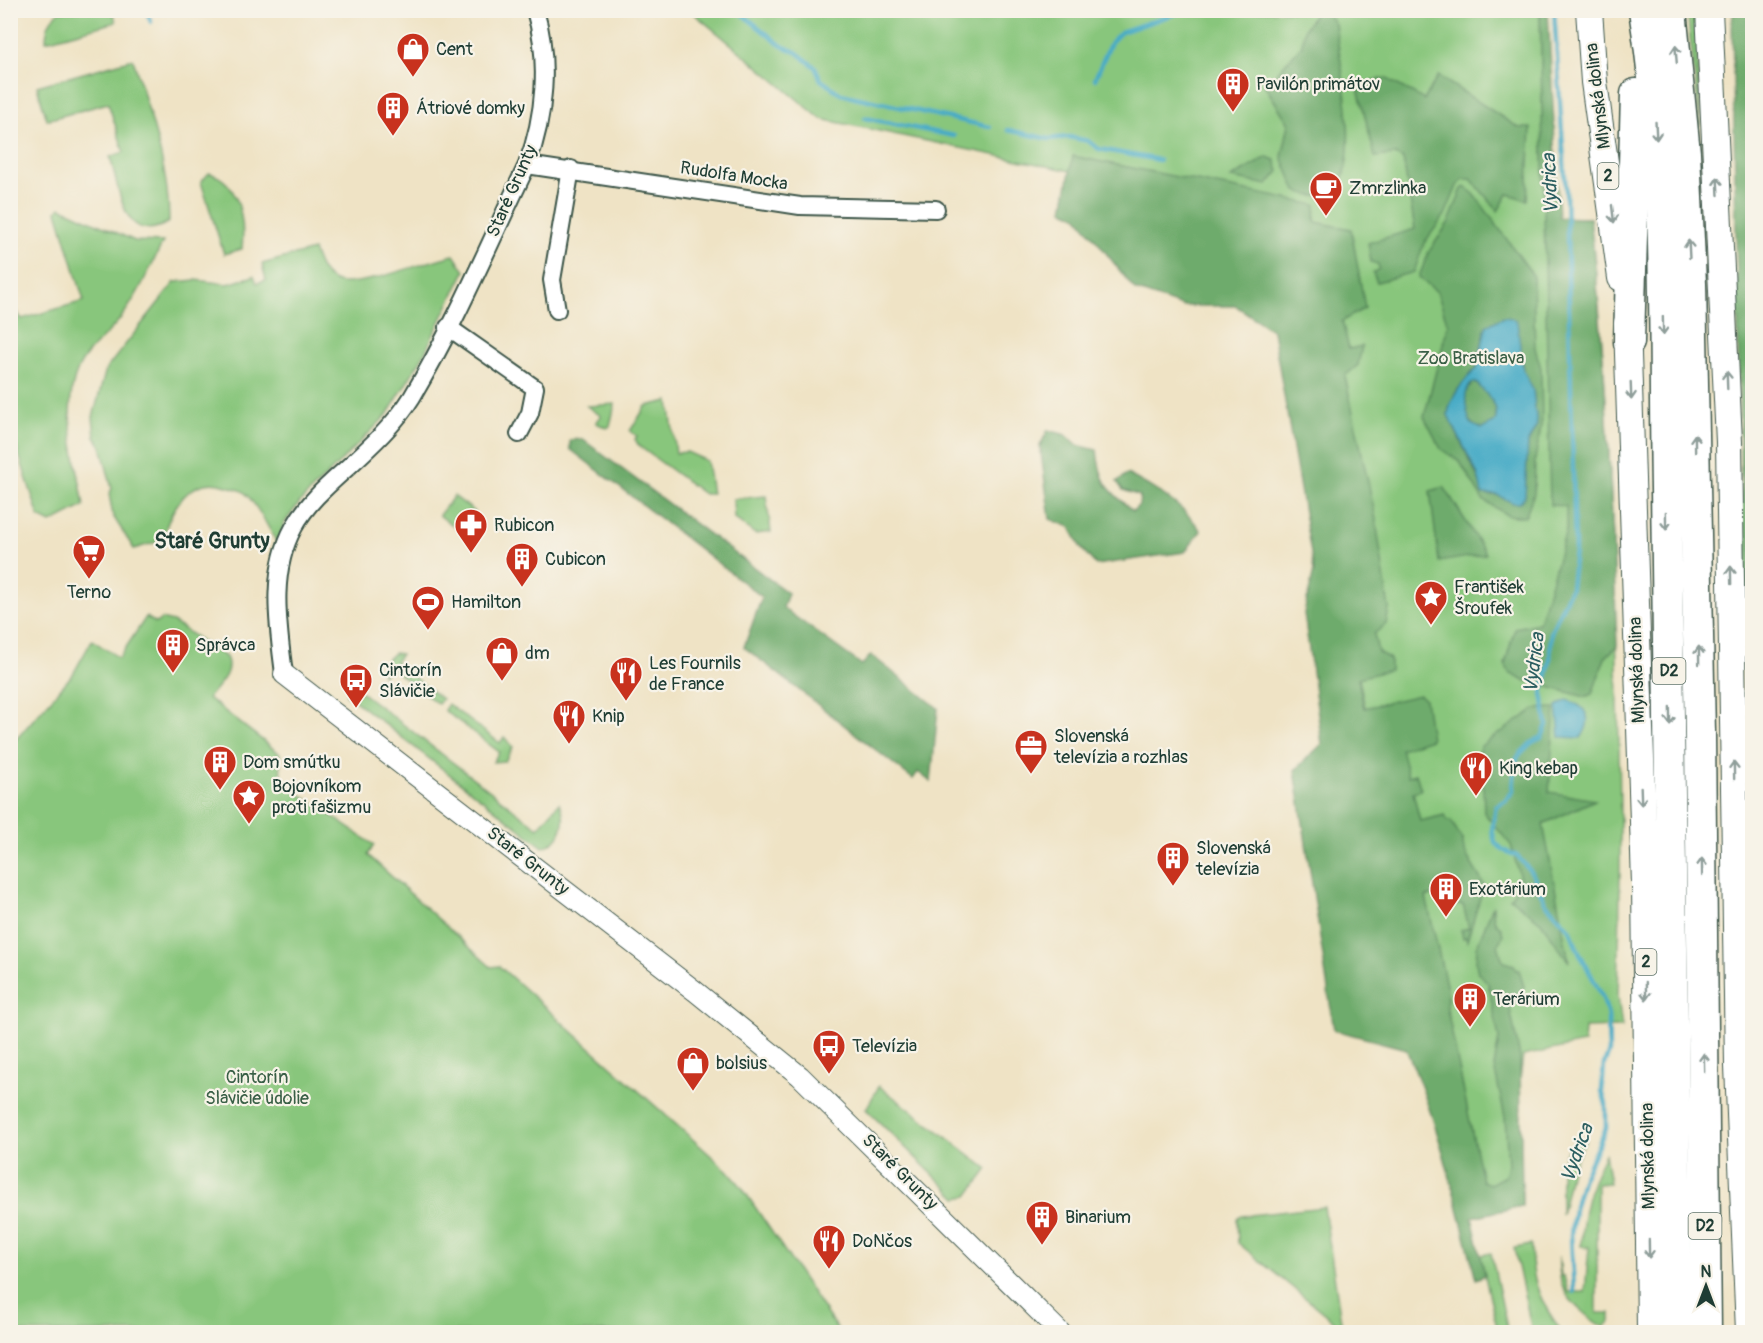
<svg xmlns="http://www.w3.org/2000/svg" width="1763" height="1343" font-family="Pangolin,sans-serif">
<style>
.green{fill:#88c67c;stroke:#548258;stroke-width:1.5}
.forest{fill:#6eab6c;stroke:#467450;stroke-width:1.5;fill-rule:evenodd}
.water{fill:#46abc6;stroke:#32747d;stroke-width:1.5;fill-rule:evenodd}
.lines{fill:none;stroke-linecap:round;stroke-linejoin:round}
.stream{stroke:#46abc6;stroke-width:4.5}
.minor-casing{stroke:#3e564a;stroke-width:20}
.tertiary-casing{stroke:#3e564a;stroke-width:22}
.primary-casing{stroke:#3e564a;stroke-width:28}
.motorway-casing{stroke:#3e564a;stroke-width:33}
.minor{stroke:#fff;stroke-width:16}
.tertiary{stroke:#fff;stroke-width:20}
.primary{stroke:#fff;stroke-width:26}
.motorway{stroke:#fff;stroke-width:30}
.oneway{stroke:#8f9e9a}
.labels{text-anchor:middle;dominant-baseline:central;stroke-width:4.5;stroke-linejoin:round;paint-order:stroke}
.shield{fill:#f7f3e8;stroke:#60746a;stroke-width:1.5}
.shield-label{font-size:16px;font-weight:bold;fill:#1f3d34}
.poi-label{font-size:18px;fill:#1f3d34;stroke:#f7f3e8;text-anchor:start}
.street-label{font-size:18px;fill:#1f3d34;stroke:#f7f3e8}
.park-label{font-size:18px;fill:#395f46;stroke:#f7f3e8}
.water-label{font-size:20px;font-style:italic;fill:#2b5e60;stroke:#f7f3e8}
.quarter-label{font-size:21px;font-weight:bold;fill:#1f3d34;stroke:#f7f3e8}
</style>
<rect width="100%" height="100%" fill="#f7f3e8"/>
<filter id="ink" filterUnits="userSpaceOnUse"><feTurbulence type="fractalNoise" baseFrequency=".0167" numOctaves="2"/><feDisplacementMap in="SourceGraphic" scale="12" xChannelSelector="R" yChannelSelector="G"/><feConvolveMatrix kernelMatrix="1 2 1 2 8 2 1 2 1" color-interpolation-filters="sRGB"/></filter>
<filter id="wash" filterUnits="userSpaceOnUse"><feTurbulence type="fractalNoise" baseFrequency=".008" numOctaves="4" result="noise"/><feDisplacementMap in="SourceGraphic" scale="24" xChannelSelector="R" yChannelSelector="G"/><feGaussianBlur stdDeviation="1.35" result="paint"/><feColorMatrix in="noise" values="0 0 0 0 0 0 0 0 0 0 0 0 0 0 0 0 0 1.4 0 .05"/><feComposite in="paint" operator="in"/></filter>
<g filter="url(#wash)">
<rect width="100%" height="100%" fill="#efe3c5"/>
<!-- green -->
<g class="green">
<path d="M 60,11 L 113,11 L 116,22 L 46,41 C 46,26 51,18 60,11 Z"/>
<path d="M 691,11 L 1540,11 L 1546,217 L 1590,218 C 1605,346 1611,476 1615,604 C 1620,735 1622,865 1618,996 L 1622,1027 L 1585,1028 L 1584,1043 L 1523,1056 L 1520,1080 L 1522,1206 L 1472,1217 L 1351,640 L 1339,368 L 1345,228 L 821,119 Z"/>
<polygon points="1687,11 1695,11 1701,124 1700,124"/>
<path d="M 133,59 C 149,113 169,165 169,222 C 123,249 120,189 110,157 L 124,152 L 108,103 L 47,120 L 37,86 Z"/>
<path d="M 209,173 C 240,181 245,222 242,249 L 224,254 L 201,182 Z"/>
<path d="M 60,207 L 135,241 L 163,242 C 150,268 138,296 120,319 C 107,336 87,349 78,369 C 60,409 78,464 84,506 L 51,523 L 39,517 L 11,430 L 10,303 L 22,319 L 84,301 L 57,211 Z"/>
<path d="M 313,250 C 318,264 322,277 337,282 C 358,289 429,260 454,255 L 465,271 L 422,358 L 387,415 L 300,502 L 285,522 L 277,543 C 270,530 256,503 244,492 C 240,489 232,488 227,486 C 190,473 169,510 163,540 L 134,549 L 113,516 L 109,494 L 112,489 L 101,446 L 95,437 L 93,417 L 106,369 L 175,282 L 195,280 L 228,284 L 254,276 L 257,283 L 266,280 L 262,264 Z"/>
<polygon points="669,401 676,453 687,452 707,461 712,494 704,494 639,446 635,439 637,436 630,431 646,406"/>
<polygon points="615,404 610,426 607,428 596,423 601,416 587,406"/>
<polygon points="454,496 475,512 460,531 439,515"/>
<polygon points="766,496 771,532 755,534 734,518 733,499"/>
<path d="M 146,617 L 156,623 L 161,619 L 173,622 L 226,657 C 234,673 217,686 208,698 L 280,754 L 281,781 L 374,845 L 368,855 L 491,967 L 499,966 L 727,1170 L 741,1186 L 839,1332 L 11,1332 L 11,745 L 73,674 L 92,640 L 119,658 Z"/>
<polygon points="394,653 401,654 395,662 442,699 438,704 390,667 383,676 382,664"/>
<path d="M 352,685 L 538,828 L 559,803 C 568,819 563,841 543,847 L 346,694 Z"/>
<polygon points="448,704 500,743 504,737 513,747 505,761 493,762 499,752 444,710"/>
<polygon points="879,1086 988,1169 968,1196 957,1198 866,1109"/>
<path d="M 1580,1140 L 1585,1140 L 1571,1170 L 1561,1215 C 1562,1192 1554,1149 1580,1140 Z"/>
<path d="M 1605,1154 L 1610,1183 L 1597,1184 L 1597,1313 L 1610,1313 L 1610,1322 L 1605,1327 C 1597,1325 1591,1319 1585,1314 C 1563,1296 1558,1283 1559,1256 L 1561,1276 L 1564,1276 L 1568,1292 L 1585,1292 L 1589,1247 L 1581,1246 C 1582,1215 1590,1182 1605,1154 Z"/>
<polygon points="1324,1207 1342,1328 1238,1243 1237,1219 1241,1216"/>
<path d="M 1531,1245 C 1532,1284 1540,1302 1562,1332 L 1544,1332 L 1543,1328 L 1532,1331 L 1514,1248 Z"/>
<polygon points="1491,1253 1508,1332 1498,1332 1480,1255"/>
</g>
<!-- forest -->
<g class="forest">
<path d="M 1316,11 L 1326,11 L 1335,24 C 1339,57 1367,179 1328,195 C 1318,199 1306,194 1296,191 L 1282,157 L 1289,124 L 1265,86 L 1302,45 L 1304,30 Z"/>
<path d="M 1540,11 L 1548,11 L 1559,218 L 1590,218 C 1606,360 1612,504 1617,646 L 1605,658 L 1592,694 L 1585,697 L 1523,680 L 1509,673 L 1505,664 L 1515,628 L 1539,623 L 1566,531 L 1566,506 L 1550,505 Z"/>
<polygon points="1734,11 1752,11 1752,759 1745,705 1732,21"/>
<polygon points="1438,76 1519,128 1531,128 1527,200 1508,194 1498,211 1471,179 1463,179 1457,186 1445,215 1424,243 1414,272 1377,282 1373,273 1379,269 1378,264 1371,262 1368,243 1415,229 1403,159 1396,155 1375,157 1357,84 1386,78 1424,100"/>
<path d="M 1073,156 L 1316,205 L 1315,222 L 1351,229 L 1365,308 L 1342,321 L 1349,349 L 1362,346 L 1358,365 L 1345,376 L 1375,514 L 1389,609 L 1386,624 L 1374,634 L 1378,652 L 1390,659 L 1390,670 L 1358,678 L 1364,708 L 1419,695 L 1425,699 L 1431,739 L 1401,749 L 1408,776 L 1416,774 L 1421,790 L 1413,792 L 1420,821 L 1445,815 L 1447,821 L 1451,821 L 1463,841 C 1461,851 1478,873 1484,885 L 1467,941 L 1466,937 L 1463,938 L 1461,930 L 1469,928 L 1463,905 L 1453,905 L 1450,891 L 1426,897 L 1447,989 L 1447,1009 L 1482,1181 L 1490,1184 L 1505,1176 L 1508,1165 L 1505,1117 L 1494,1067 L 1499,1038 L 1488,983 L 1478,973 L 1476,963 L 1477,946 L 1493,905 C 1494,913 1491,922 1501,927 L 1503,935 L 1498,945 L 1503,962 L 1514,965 L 1516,970 L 1519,970 L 1524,987 L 1517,1000 L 1509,1004 L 1520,1057 L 1522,1206 L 1472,1217 L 1485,1275 L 1476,1279 C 1456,1201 1439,1123 1406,1049 L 1334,1030 L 1295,770 L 1322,744 L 1304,613 L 1314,571 L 1273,331 L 1236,306 L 1182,306 L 1135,290 L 1078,217 L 1063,209 Z"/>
<polygon points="1267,157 1275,160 1279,171 1268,185 1231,178"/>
<path d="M 1465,187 L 1474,194 L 1533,275 L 1535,348 L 1541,368 L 1542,421 L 1535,460 L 1534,493 L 1525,517 L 1507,515 L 1483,500 L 1460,462 L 1441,449 L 1424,417 L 1448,325 L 1437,292 L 1419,277 L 1428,253 L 1449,222 L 1462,189 ZM 1486,326 L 1522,356 L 1525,376 L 1533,390 L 1537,425 L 1528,442 L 1525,496 L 1510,501 L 1497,495 L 1489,495 L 1481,484 L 1448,415 C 1449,399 1464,379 1476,369 Z"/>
<path d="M 1474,382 C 1486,391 1500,404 1495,422 L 1482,429 C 1464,425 1466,406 1465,391 Z"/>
<path d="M 1048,430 L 1066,435 L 1077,445 L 1097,450 C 1100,483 1108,490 1133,511 L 1139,505 L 1140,496 L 1123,490 L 1117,482 L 1127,474 C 1155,489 1183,504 1201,531 L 1185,552 L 1096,565 L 1081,548 L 1070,527 L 1050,519 L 1040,446 Z"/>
<polygon points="582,439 788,593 783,608 862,665 871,655 938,708 931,782 918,772 913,779 744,647 762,597 570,449 570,440"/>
<polygon points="1444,487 1450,496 1486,554 1439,562 1430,491"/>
<polygon points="1555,708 1549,792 1595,800 1543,824 1569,962 1541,922 1510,898 1521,882 1511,845 1484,813 1483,785 1470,777 1481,746 1535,709"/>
</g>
<!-- water -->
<g class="water">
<path d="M 1503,317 L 1511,318 L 1517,322 L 1523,369 L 1533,390 L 1537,425 L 1528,442 L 1525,496 L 1520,503 L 1513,503 L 1497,495 L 1482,494 L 1478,475 L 1448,415 C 1449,399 1464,379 1477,369 L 1486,326 ZM 1471,383 L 1477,383 C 1486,396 1501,403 1495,422 L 1482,429 L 1471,424 C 1466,411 1462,394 1471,383 Z"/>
<path d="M 1567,700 C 1587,706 1594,719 1581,738 L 1560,737 L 1557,706 Z"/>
</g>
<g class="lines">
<!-- stream -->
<g class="stream">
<polyline points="146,10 151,22"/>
<polyline points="737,10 782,46 796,52 815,67 821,80 841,94 990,127"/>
<polyline points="1554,10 1566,192 1575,550 1571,588 1551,632 1550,661 1542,693 1547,725 1542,737 1531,743 1519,755 1515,763 1513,791 1506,800 1496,806 1492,830 1495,842 1503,850 1517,856 1532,873 1545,902 1571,931 1576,946 1603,998 1608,1016 1609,1052 1604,1064 1602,1091 1606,1104 1606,1128 1582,1180 1574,1209 1571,1235 1574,1292"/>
<polyline points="1095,79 1111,42 1121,32 1177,13"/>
<polyline points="865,118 954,136"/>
<polyline points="1008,130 1049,139 1069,137 1088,141 1099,149 1159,160"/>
</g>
</g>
</g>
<g filter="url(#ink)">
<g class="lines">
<!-- minor casing -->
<g class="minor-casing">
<g id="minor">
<polyline points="527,165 800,206 936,209"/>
<polyline points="557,310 552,280 571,169"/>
<polyline points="448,327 535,388 530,413 519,434"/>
<path d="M 284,674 C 278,625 269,572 294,527 C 307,503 328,485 348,467 C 371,446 396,423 412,397 C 456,323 490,242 527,165 C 545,116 550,61 535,10"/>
</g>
</g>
<!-- tertiary casing -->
<g class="tertiary-casing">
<polyline id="tertiary" points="284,674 695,991 800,1076 1060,1332"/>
</g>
<!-- primary casing -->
<g class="primary-casing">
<g id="primary">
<polyline points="1589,10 1594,82 1621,278"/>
<polyline points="1709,10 1729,442 1738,1066 1749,1332"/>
<polyline points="1627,323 1645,884 1650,1332"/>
</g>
</g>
<!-- motorway casing -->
<g class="motorway-casing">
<g id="motorway">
<path d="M 1644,10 C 1669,163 1663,333 1666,488 C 1671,770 1674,1051 1677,1332"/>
<polyline points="1671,10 1685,153 1691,284 1700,734 1706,1332"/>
<polyline points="1629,342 1636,94"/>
</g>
</g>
<!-- minor -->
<use href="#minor" class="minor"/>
<!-- tertiary -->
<use href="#tertiary" class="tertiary"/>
<!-- primary -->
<use href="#primary" class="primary"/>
<!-- motorway -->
<use href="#motorway" class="motorway"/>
</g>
<!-- one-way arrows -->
<defs><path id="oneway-shaft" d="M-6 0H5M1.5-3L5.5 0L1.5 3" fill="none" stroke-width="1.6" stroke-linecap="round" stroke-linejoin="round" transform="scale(1.5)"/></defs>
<g class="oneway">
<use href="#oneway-shaft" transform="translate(1676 54) rotate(-95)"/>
<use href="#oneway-shaft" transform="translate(1656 131) rotate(87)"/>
<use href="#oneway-shaft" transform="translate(1718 186) rotate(-93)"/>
<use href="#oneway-shaft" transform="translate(1613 214) rotate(83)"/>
<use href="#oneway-shaft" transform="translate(1689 249) rotate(-93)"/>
<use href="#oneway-shaft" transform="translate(1663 326) rotate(89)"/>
<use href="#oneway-shaft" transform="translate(1727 380) rotate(-92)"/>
<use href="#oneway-shaft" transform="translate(1631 391) rotate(88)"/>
<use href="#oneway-shaft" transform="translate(1695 443) rotate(-91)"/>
<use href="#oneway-shaft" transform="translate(1666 521) rotate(89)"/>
<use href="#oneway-shaft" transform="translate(1731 575) rotate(-91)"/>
<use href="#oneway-shaft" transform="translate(1699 655) rotate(-91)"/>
<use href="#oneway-shaft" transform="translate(1670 716) rotate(89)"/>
<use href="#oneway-shaft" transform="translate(1734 770) rotate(-91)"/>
<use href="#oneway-shaft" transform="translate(1641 796) rotate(88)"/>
<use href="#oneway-shaft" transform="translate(1702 867) rotate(-91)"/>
<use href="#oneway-shaft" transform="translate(1646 991) rotate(89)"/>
<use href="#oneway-shaft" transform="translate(1704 1062) rotate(-91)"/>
<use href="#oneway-shaft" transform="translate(1649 1249) rotate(89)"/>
</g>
</g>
<!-- icons -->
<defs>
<g id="shop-pin" transform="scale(1.725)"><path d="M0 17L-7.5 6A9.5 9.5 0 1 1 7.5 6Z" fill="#c8321e" stroke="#f7f3e8"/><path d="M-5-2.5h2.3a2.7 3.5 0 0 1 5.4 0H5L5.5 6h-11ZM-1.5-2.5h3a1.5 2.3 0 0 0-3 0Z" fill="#fff"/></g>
<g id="building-pin" transform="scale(1.725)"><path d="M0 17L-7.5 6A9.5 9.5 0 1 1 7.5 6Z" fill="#c8321e" stroke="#f7f3e8"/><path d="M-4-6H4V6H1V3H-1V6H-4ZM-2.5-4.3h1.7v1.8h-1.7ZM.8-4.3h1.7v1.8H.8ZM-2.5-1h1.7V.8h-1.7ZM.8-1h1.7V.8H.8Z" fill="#fff"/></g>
<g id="cafe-pin" transform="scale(1.725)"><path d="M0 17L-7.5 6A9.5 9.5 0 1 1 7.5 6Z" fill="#c8321e" stroke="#f7f3e8"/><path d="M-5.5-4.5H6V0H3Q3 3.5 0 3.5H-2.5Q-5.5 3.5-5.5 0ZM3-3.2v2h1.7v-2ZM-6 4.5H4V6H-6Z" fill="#fff"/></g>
<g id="pharmacy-pin" transform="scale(1.725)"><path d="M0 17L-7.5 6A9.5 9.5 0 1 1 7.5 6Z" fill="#c8321e" stroke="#f7f3e8"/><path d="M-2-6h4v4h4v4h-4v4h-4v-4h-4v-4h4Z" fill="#fff"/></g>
<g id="supermarket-pin" transform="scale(1.725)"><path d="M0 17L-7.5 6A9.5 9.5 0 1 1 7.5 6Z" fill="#c8321e" stroke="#f7f3e8"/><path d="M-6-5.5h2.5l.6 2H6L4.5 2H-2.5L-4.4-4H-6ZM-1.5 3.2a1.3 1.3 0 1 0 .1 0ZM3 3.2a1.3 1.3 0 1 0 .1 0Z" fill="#fff"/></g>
<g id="sight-pin" transform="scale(1.725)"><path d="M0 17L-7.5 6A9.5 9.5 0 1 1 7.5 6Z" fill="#c8321e" stroke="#f7f3e8"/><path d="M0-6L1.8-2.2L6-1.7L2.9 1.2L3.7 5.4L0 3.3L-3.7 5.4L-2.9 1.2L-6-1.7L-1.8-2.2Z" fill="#fff"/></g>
<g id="stadium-pin" transform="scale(1.725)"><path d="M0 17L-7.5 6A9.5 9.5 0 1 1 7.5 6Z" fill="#c8321e" stroke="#f7f3e8"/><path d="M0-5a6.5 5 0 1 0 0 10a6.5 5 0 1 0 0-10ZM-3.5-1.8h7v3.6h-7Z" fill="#fff"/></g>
<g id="restaurant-pin" transform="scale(1.725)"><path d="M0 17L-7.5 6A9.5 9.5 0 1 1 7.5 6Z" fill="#c8321e" stroke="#f7f3e8"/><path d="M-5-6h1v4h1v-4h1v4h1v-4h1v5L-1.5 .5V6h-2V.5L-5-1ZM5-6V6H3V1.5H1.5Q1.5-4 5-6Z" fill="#fff"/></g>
<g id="bus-pin" transform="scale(1.725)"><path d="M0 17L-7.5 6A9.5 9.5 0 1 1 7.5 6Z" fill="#c8321e" stroke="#f7f3e8"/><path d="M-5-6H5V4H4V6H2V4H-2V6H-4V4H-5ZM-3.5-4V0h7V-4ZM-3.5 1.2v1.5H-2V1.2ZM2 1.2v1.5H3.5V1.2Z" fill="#fff"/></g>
<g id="office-pin" transform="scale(1.725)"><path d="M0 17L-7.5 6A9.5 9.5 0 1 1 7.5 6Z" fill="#c8321e" stroke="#f7f3e8"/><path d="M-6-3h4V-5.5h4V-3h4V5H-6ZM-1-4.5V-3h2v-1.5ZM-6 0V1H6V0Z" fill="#fff"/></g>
</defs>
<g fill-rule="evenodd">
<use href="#shop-pin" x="413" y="49"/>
<use href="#building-pin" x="1233" y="84"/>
<use href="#building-pin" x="393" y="108"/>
<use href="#cafe-pin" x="1326" y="188"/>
<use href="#pharmacy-pin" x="471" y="525"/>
<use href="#supermarket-pin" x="89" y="551"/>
<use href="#building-pin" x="522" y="559"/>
<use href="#sight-pin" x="1431" y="597"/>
<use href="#stadium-pin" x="428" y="602"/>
<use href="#building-pin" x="173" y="645"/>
<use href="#shop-pin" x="502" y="653"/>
<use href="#restaurant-pin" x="626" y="673"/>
<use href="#bus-pin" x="356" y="680"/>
<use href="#restaurant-pin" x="569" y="716"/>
<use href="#office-pin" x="1031" y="746"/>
<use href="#building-pin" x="220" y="762"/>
<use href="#restaurant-pin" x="1476" y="768"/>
<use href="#sight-pin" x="249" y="796"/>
<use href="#building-pin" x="1173" y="858"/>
<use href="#building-pin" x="1446" y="889"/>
<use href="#building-pin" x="1470" y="999"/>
<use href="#bus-pin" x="829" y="1046"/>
<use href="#shop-pin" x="693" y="1063"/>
<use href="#building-pin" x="1042" y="1217"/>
<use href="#restaurant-pin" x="829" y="1241"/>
</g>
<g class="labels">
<!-- shield labels -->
<g class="shield">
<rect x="1597.5" y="163" width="21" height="26" rx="4.5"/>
<rect x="1652.5" y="658" width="33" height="26" rx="4.5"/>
<rect x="1635.5" y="949" width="21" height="26" rx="4.5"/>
<rect x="1688.5" y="1213" width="33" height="26" rx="4.5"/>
</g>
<g class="shield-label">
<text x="1608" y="176">2</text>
<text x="1669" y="671">D2</text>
<text x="1646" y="962">2</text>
<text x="1705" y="1226">D2</text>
</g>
<!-- poi labels -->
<g class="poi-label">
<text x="436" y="49">Cent</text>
<text x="1256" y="84">Pavilón primátov</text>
<text x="416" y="108">Átriové domky</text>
<text x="1349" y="188">Zmrzlinka</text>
<text x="494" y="525">Rubicon</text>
<text x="545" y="559">Cubicon</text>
<text x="1454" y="587">František<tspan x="1454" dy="21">Šroufek</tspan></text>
<text x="89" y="592" text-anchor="middle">Terno</text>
<text x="451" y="602">Hamilton</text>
<text x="196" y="645">Správca</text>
<text x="525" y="653">dm</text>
<text x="649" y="663">Les Fournils<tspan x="649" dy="21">de France</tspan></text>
<text x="379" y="670">Cintorín<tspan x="379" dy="21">Slávičie</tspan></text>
<text x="592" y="716">Knip</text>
<text x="1054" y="736">Slovenská<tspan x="1054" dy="21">televízia a rozhlas</tspan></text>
<text x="243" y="762">Dom smútku</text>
<text x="1499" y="768">King kebap</text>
<text x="272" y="786">Bojovníkom<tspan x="272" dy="21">proti fašizmu</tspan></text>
<text x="1196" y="848">Slovenská<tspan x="1196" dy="21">televízia</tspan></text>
<text x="1469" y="889">Exotárium</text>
<text x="1493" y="999">Terárium</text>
<text x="852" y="1046">Televízia</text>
<text x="716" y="1063">bolsius</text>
<text x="1065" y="1217">Binarium</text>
<text x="852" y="1241">DoNčos</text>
</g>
<!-- street labels -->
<g class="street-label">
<text transform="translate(1598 96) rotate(-97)">Mlynská dolina</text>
<text transform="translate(734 176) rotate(9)">Rudolfa Mocka</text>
<text transform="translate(512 191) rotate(-66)">Staré Grunty</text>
<text transform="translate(1637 670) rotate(-92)">Mlynská dolina</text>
<text transform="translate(528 861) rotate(38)">Staré Grunty</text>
<text transform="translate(1648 1156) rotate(-91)">Mlynská dolina</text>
<text transform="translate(900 1172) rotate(45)">Staré Grunty</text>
</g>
<!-- park labels -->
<g class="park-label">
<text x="1471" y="358">Zoo Bratislava</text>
<text x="257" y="1077">Cintorín<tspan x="257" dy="21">Slávičie údolie</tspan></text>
</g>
<!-- water labels -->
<g class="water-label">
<text transform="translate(1550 184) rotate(-93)">Vydrica</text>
<text transform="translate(1534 663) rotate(-83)">Vydrica</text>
<text transform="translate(1577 1153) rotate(-70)">Vydrica</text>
</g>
<!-- quarter labels -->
<g class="quarter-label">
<text x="212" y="541">Staré Grunty</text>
</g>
</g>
<!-- margin -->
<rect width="1763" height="1343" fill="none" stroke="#f7f3e8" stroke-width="36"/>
<!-- north arrow -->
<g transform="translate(1706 1286)" stroke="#f7f3e8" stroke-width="4.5" paint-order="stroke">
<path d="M0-4.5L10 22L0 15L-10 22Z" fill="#1f3d34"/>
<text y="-9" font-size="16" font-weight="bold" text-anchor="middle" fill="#1f3d34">N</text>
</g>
</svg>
